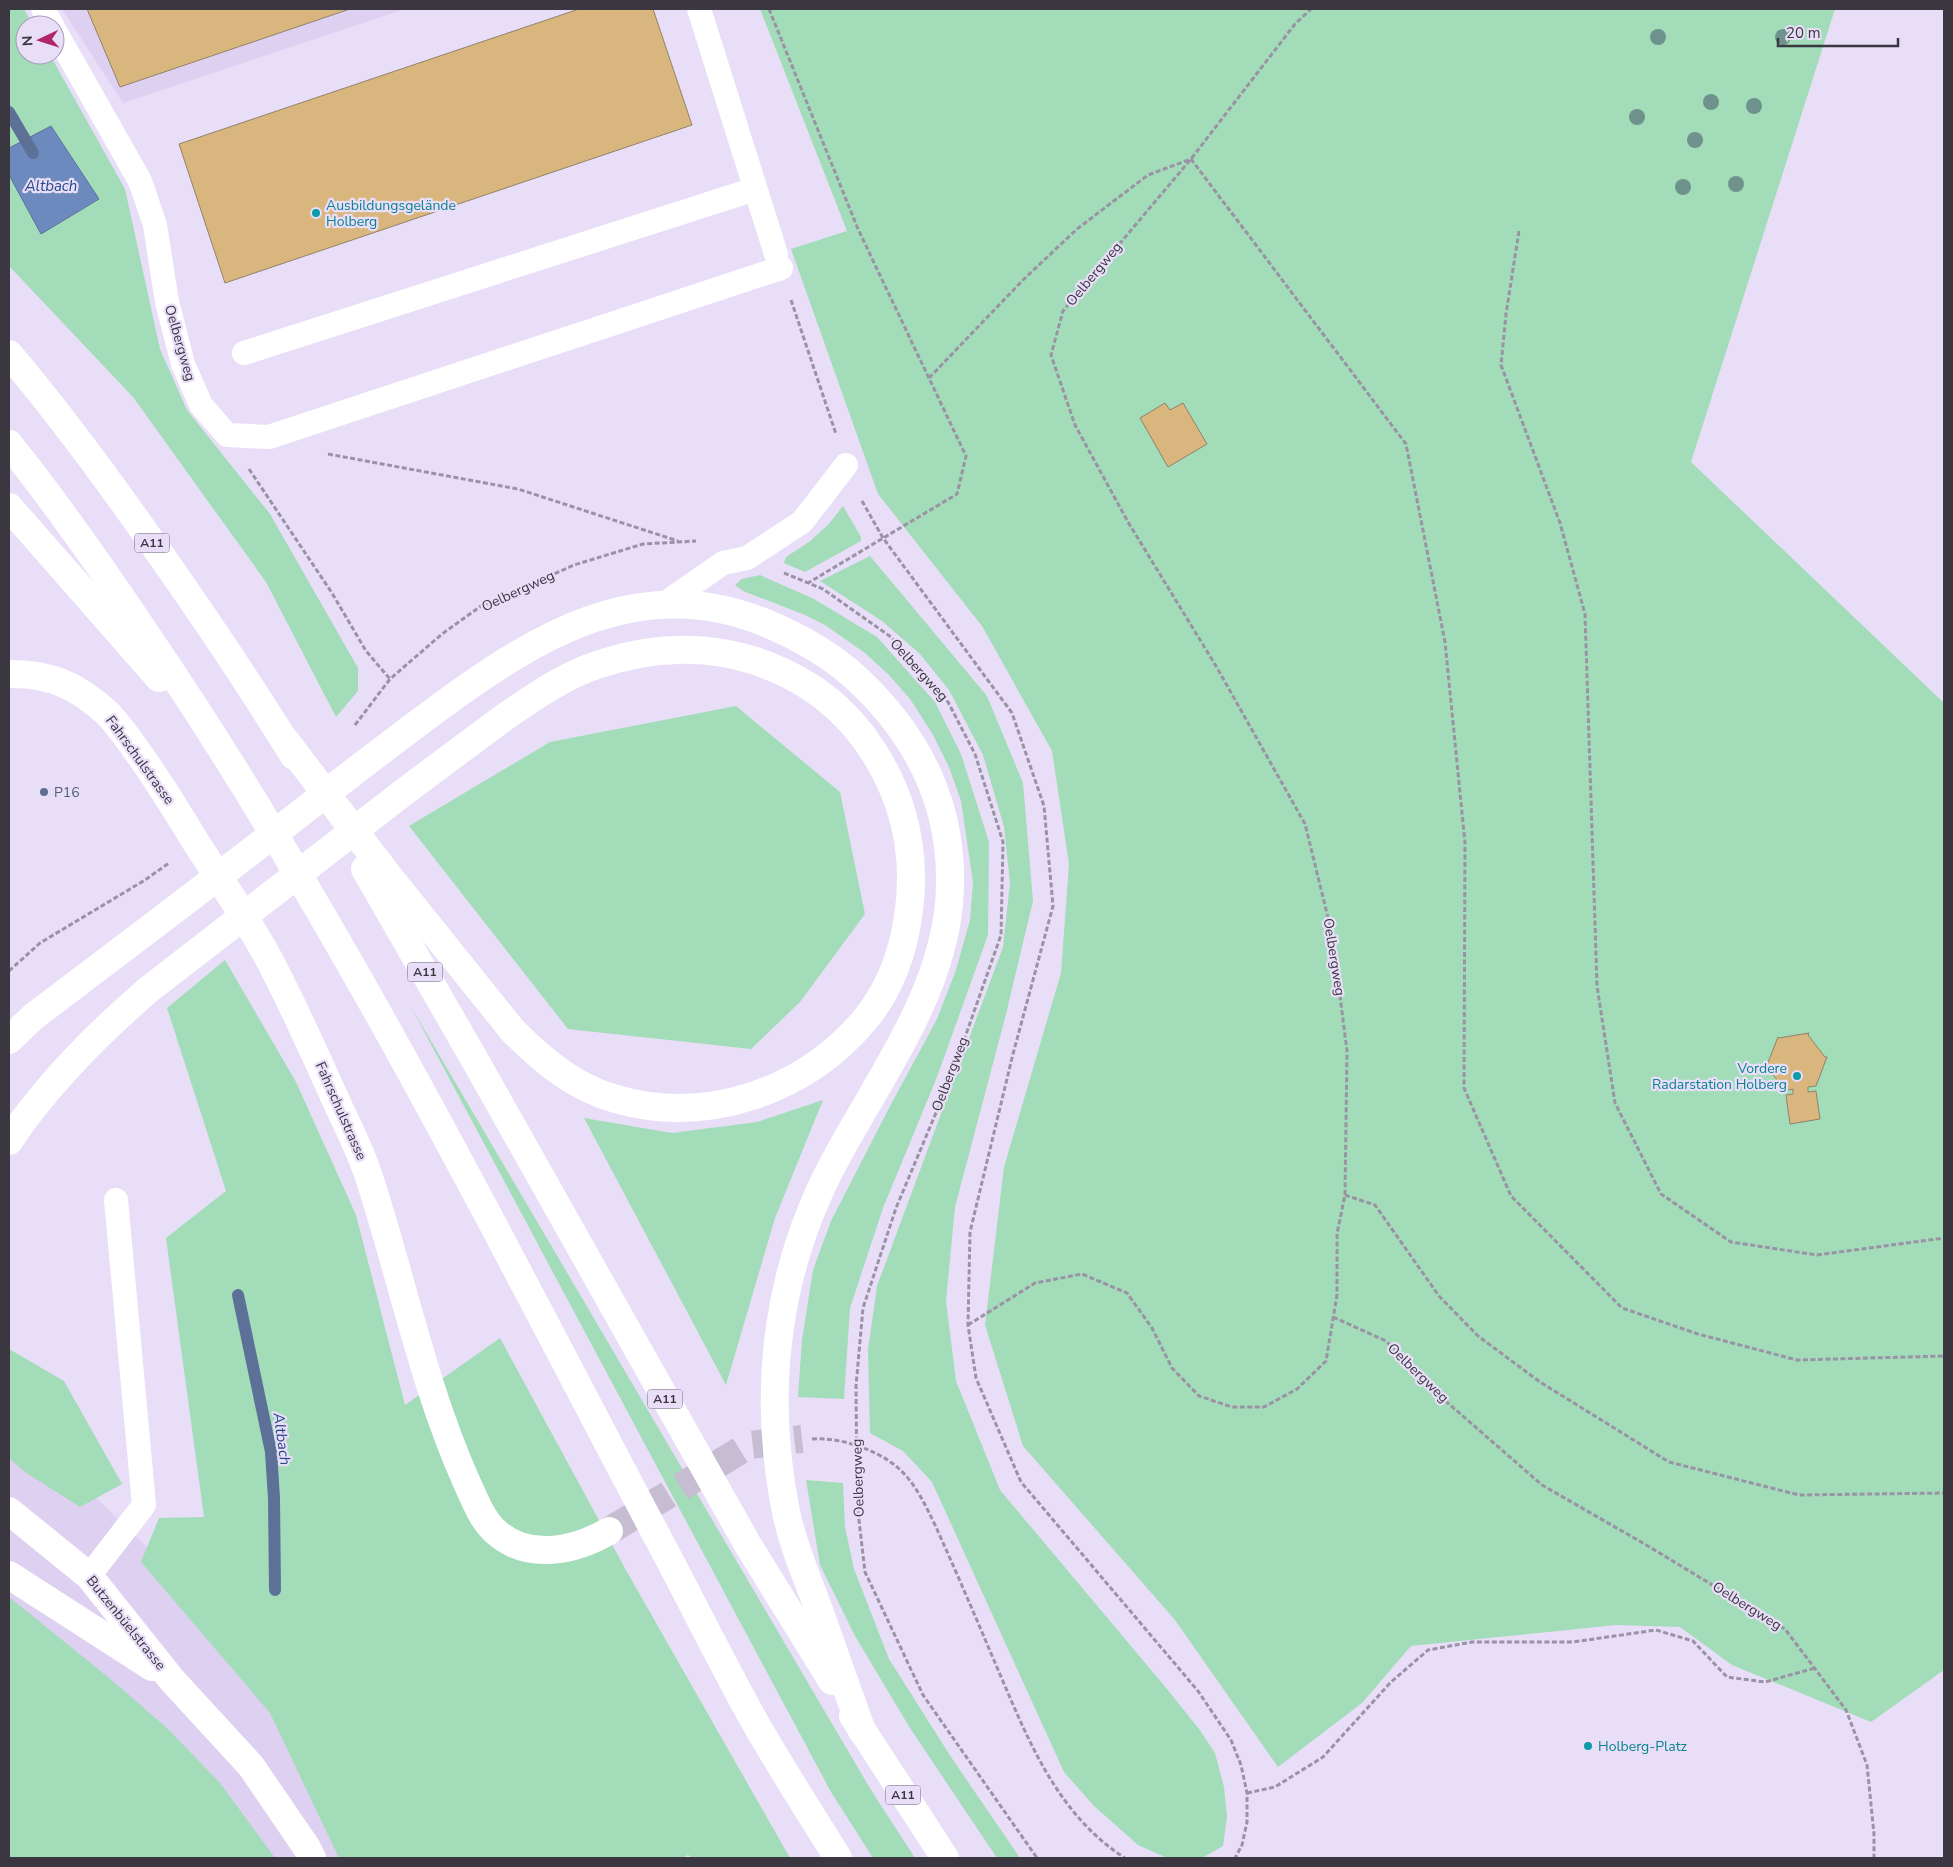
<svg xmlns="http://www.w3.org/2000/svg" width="1953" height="1867" font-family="'Nunito Sans',sans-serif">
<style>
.built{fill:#ded0f1}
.green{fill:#a2dcb8}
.water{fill:#6c8abd;stroke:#5d7198}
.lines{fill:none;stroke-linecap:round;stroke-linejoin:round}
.stream{stroke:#5d7198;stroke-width:12}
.building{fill:#d9b67d;stroke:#90826b}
.minor-tunnel{stroke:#c6bdd3;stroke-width:28;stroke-dasharray:28 14;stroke-linecap:butt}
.path{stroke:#9a92a5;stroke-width:3;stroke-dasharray:5 2.5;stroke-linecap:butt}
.service{stroke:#fff;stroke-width:24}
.minor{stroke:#fff;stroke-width:28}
.secondary{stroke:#fff;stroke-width:28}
.motorway{stroke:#fff;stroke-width:28}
.tree{fill:#6e938c}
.culture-dot{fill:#0f9aa8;stroke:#e9def8;stroke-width:2}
.service-dot{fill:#5c6f8a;stroke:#e9def8;stroke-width:2}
.labels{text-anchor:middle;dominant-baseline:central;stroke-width:4.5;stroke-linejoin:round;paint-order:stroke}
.shield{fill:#e9def8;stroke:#6f6978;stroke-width:1}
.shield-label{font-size:12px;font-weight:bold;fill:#3b3741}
.culture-label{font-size:14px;fill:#0d838f;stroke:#e9def8;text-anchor:start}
.street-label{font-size:14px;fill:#3b3741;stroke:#e9def8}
.service-label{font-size:14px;fill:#4e5e75;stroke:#e9def8;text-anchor:start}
.water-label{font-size:15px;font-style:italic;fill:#234988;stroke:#e9def8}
</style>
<rect width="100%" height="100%" fill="#e9def8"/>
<!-- built -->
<g class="built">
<polygon points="62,9 405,9 123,103"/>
<polygon points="9,1422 94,1496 145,1545 233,1647 354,1858 9,1858"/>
</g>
<!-- green -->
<g class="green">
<polygon points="9,9 24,9 33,25 25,25 25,55 50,55 125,189 160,349 187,410 270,514 358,668 358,691 336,717 266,582 133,397 9,266 9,175 41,234 99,199 25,138 9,148"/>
<polygon points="760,9 1835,9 1691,462 1944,703 1944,1670 1871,1722 1732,1665 1680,1627 1616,1625 1411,1646 1362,1703 1278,1767 1175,1620 1023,1446 985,1325 1004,1167 1061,973 1069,864 1052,751 982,626 878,494 791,249 847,231"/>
<polygon points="843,506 861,537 861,541 805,572 784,563 786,557 809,542 828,525"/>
<polygon points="870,556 987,696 1023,783 1033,901 1005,1018 955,1207 946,1301 956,1381 1000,1490 1167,1689 1199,1729 1215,1753 1224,1787 1227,1817 1223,1846 1202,1858 1167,1858 1138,1845 1093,1805 1064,1772 932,1482 903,1451 870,1433 868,1350 877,1286 1003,947 1010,883 1004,827 983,755 949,690 920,654 882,621 820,581"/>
<polygon points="760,575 814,599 877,637 935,702 961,754 989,842 988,935 937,1077 883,1208 850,1308 844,1399 798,1397 802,1340 813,1270 831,1221 888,1110 937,1019 956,970 970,920 973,882 961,801 949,767 932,733 910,699 889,675 865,653 825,625 805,615 743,591 735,585 742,579"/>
<polygon points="736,706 840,792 865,914 800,1002 751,1049 568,1029 409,826 550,742"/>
<polygon points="225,960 296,1082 356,1215 405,1405 500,1338 627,1572 790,1858 693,1858 688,1855 682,1858 339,1858 270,1713 141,1562 159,1518 204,1517 166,1238 226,1191 167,1008"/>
<polygon points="411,1007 871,1790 915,1858 873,1858 831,1792"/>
<polygon points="823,1100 775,1218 726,1385 584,1118 672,1133 757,1122"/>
<polygon points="9,1349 64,1381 122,1484 80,1507 25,1472 9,1458"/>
<polygon points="806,1480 843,1483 845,1527 854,1569 889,1659 951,1757 1020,1858 997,1858 910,1728 855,1636 820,1565"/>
<polygon points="9,1597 108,1677 167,1728 220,1783 275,1858 9,1858"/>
</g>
<!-- water -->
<polygon class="water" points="51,126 99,199 41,234 9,175 9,148"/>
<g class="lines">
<!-- stream -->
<g class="stream">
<polyline points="9,112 33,153"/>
<polyline points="238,1295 271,1452 274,1498 275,1590"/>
</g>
</g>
<!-- building -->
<g class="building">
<polygon points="87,9 350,9 120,87"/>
<polygon points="579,9 653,9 692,125 225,283 179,144"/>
<polygon points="1165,403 1170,410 1183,403 1207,444 1168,467 1140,418"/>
<polygon points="1809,1033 1808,1035 1825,1057 1827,1057 1816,1086 1808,1087 1808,1092 1816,1091 1820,1119 1790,1124 1786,1095 1793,1094 1793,1089 1784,1091 1785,1089 1765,1066 1767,1065 1778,1037 1779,1038"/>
</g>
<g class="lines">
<!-- minor-tunnel -->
<polyline class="minor-tunnel" points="609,1531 749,1445 802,1439"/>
<!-- path -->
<g class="path">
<polyline points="769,9 858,229 966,456 957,494 808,583"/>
<polyline points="1519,231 1506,314 1501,365 1560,523 1585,614 1597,986 1615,1103 1661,1194 1731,1242 1817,1255 1944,1238"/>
<polyline points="791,300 836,434"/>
<polyline points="929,378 1023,280 1077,229 1148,175 1191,159 1406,444 1445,642 1465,843 1464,1088 1511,1196 1622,1308 1698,1334 1797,1360 1944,1356"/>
<polyline points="328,454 518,489 678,541"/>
<polyline points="249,469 332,593 366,651 390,679"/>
<polyline points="862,501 883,538 1012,713 1044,806 1053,906 1013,1054 970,1232 968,1325 976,1378 1021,1482 1198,1691 1231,1740 1241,1765 1247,1793 1247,1822 1242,1845 1235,1858"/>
<polyline points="784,573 823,589 891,637 948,702 975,754 1003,842 1001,935 951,1077 896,1208 863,1308 856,1386 857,1503 865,1572 923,1695 1037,1858"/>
<polyline points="355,725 390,679 442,634 481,606 574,565 643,544 696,541"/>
<polyline points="9,971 40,943 145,880 169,863"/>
<polyline points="1345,1195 1375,1205 1439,1296 1478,1336 1540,1382 1669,1462 1799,1495 1944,1493"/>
<polyline points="1333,1317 1386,1341 1441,1397 1542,1485 1648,1546 1785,1629 1846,1710 1867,1765 1874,1834 1874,1858"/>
<polyline points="968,1325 1035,1283 1082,1274 1127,1293 1152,1328 1172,1368 1199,1396 1232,1407 1264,1407 1297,1389 1326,1361 1337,1295 1337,1234 1345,1195 1347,1051 1332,934 1305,824 1216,666 1128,522 1075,425 1051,355 1063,311 1191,159 1295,24 1311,9"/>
<path d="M 812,1439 C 829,1438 844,1441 861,1447 C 904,1463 916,1485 935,1525 C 956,1571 976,1618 996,1665 C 1027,1737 1056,1814 1125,1858"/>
<polyline points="1247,1793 1275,1787 1323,1757 1391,1682 1428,1650 1472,1642 1573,1642 1656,1630 1693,1641 1727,1677 1765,1682 1815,1668"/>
</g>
<!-- service -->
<g class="service">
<polyline points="43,9 52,25"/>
<polyline points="699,9 776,254"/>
<polyline points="55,31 140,181 155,225 167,302 183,364 201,405 227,435 269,437 781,268"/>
<polyline points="244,353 755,189"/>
<polyline points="664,604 723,563 747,558 802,522 846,465"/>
<polyline points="89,1576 144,1505 116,1200"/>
</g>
<!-- minor -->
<path class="minor" d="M 9,674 C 49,673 78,686 107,713 C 119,725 129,740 139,754 C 158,780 175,808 192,836 C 218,878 248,919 271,963 C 295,1009 316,1056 337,1103 C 348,1127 361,1152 369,1177 C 402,1278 423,1385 467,1483 C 475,1500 482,1520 496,1532 C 528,1561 575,1551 609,1531"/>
<!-- secondary -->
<g class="secondary">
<polyline points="9,1511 89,1576 172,1680 251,1766 307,1848 312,1858"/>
<polyline points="9,1575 152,1667"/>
</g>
<!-- motorway -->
<g class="motorway">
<path d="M 9,354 C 60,414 106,477 151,541 C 201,612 249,683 294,756"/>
<path d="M 9,444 C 57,504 101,567 144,631 C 341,920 497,1234 660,1542 C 691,1600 720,1659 752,1717 C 779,1765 809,1811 838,1858"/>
<polyline points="9,507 159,678"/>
<polyline points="365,869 476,1062 748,1545 832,1681"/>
<path d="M 9,1040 L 33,1017 C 123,949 213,881 302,812 C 347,777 391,743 437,709 C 536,636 640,571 766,623 C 799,637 830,654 856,678 C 921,738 957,813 949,904 C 940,996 882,1074 839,1153 C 777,1264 761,1387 786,1512 C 792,1542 805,1573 816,1602 C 831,1645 847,1688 862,1731"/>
<path d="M 9,1141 C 47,1084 96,1035 148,990 C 235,923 322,856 408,789 C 439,766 471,742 502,719 C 531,699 563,676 597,665 C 669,640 742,645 807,685 C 852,713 883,757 900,807 C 922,875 911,966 863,1022 C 803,1092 706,1125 616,1099 C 575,1088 542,1060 513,1031 L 387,874 L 285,740"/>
<polyline points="853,1716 945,1858"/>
</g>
</g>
<!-- trees -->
<g class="tree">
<circle cx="1658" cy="37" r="8"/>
<circle cx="1783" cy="37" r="8"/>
<circle cx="1711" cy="102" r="8"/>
<circle cx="1754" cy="106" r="8"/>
<circle cx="1637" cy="117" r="8"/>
<circle cx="1695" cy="140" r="8"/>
<circle cx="1736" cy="184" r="8"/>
<circle cx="1683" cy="187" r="8"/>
</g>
<!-- markers -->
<g class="culture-dot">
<circle cx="316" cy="213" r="5"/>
<circle cx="1797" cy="1076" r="5"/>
<circle cx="1588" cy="1746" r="5"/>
</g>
<circle class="service-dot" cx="44" cy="792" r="5"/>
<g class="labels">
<!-- shield labels -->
<g class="shield">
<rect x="134.5" y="533.5" width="35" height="19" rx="4"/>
<rect x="407.5" y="962.5" width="35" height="19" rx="4"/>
<rect x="647.5" y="1389.5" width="35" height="19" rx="4"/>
<rect x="885.5" y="1785.5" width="35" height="19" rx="4"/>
</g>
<g class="shield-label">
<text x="152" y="543">A11</text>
<text x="425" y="972">A11</text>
<text x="665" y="1399">A11</text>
<text x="903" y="1795">A11</text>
</g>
<!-- culture labels -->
<g class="culture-label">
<text x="326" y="205">Ausbildungsgelände<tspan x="326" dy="16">Holberg</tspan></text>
<text x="1787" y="1068" text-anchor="end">Vordere<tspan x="1787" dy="16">Radarstation Holberg</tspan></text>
<text x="1598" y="1746">Holberg-Platz</text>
</g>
<!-- street labels -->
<g class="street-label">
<text transform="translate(1094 274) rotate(-50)">Oelbergweg</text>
<text transform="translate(180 343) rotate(74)">Oelbergweg</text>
<text transform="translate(518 591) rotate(-25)">Oelbergweg</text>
<text transform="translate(919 670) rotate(48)">Oelbergweg</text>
<text transform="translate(140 760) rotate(54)">Fahrschulstrasse</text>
<text transform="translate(1334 957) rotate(81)">Oelbergweg</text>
<text transform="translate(950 1074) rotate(-69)">Oelbergweg</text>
<text transform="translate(341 1111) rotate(66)">Fahrschulstrasse</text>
<text transform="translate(1418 1373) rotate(44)">Oelbergweg</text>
<text transform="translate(858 1478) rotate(-92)">Oelbergweg</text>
<text transform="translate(1747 1606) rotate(32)">Oelbergweg</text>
<text transform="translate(126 1623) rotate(51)">Butzenbüelstrasse</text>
</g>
<!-- service labels -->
<g class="service-label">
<text x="54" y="792">P16</text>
</g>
<!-- water labels -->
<g class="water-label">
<text x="51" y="186">Altbach</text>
<text transform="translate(282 1439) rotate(82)">Altbach</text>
</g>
</g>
<!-- border -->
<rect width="1953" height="1867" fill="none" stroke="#3b3741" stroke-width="20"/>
<!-- north arrow -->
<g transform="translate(40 40) rotate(266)"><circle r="24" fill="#e9def8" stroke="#a39baf"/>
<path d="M0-4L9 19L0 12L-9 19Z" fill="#b02666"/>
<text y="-8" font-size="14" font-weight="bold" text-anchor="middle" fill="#3b3741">N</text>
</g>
<!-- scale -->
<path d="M1778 38v8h120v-8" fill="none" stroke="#3b3741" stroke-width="2.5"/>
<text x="1786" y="38" font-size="15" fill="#3b3741" stroke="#e9def8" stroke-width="4" paint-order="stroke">20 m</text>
</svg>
